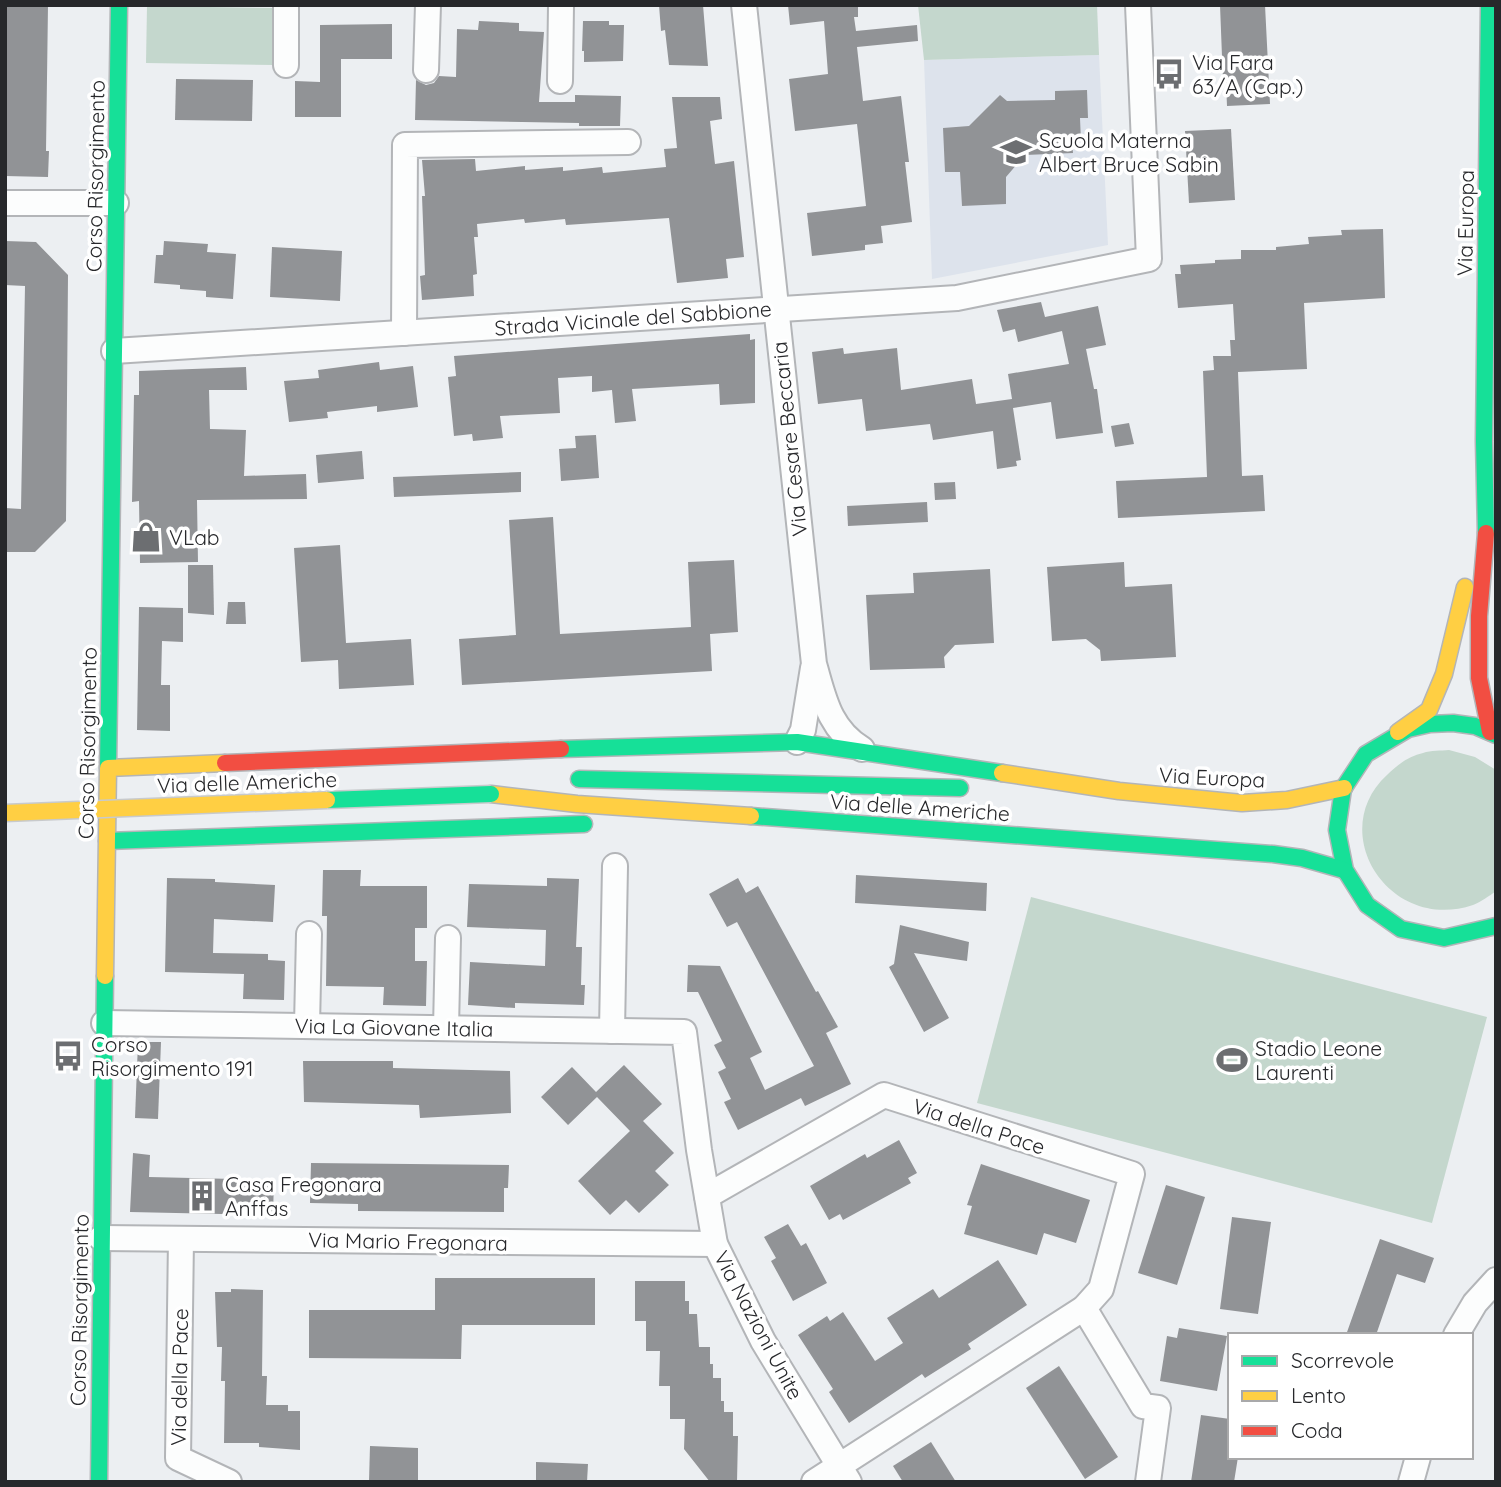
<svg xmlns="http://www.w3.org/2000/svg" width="1501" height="1487" font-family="Quicksand,sans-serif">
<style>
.built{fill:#dde3ec}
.green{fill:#c4d7cd}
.building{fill:#919396}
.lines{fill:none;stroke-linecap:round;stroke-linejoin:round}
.street-casing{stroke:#b3b5b8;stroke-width:28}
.fast-casing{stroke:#b3b5b8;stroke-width:19}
.slow-casing{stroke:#b3b5b8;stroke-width:19}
.jam-casing{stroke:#b3b5b8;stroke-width:19}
.street{stroke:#fcfdfd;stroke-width:24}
.fast{stroke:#16e098;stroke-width:16}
.slow{stroke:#ffcf43;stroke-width:16}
.jam{stroke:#f24e42;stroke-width:16}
.fast-bridge-casing{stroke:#c8cacc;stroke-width:19;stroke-linecap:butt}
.slow-bridge-casing{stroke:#c8cacc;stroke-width:19;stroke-linecap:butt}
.fast-bridge{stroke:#16e098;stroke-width:16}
.slow-bridge{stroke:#ffcf43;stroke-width:16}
.labels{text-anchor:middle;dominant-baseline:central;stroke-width:7;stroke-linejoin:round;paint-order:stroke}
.poi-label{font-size:21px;fill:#27282b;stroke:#fff;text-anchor:start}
.street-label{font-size:21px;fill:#27282b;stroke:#fff}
</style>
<rect width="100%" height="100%" fill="#eceff2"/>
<!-- built -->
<polygon class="built" points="1099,55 1108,245 932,279 924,60"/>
<!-- green -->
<g class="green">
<polygon points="918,5 1097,5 1099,55 924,60"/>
<polygon points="147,6 275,8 274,65 146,63"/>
<path d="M 1449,750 L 1475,757 L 1496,770 L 1496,891 C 1489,896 1481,902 1473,905 C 1389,933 1325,832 1387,775 C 1397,765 1409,756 1423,753 C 1431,750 1441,751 1449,750 Z"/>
<polygon points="1031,897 1487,1017 1432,1223 977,1103"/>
</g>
<!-- building -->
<g class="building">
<polygon points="5,5 48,5 46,151 49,151 48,177 5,176"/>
<polygon points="659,5 703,5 708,66 669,65 665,30 661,31"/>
<polygon points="788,5 858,5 858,17 854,17 856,31 917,25 918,41 857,47 863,101 901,96 909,162 905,162 912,222 881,226 883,243 865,245 865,250 812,256 807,213 866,206 857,124 795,131 789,79 828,74 824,21 790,25"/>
<polygon points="1220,5 1265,5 1270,104 1227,106 1226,82 1223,82"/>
<polygon points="479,21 519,23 519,31 544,32 539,102 575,102 575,95 621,96 620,126 579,126 579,123 415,120 416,80 426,85 434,83 439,76 456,77 457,29 478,30"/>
<polygon points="583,21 609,21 609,25 624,25 623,61 584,62 584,51 582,51"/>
<polygon points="392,24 392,59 341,59 341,117 295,117 295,81 320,82 320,25"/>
<polygon points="176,79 253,80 252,121 175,120"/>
<polygon points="1087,90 1088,118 1080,118 1081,142 1072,142 1073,153 1025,155 1006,177 1006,204 962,206 960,172 945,172 943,128 969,126 1000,95 1007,101 1055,100 1055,91"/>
<polygon points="672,97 720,97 722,119 710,121 715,164 734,161 744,257 726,259 728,278 677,283 669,218 566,225 565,219 525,223 524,219 477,224 478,237 474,237 477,274 473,275 474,296 422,300 420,276 425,275 422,196 425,196 422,160 475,159 476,171 525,166 525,170 563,167 563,171 602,167 603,173 666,167 664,149 677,148"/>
<polygon points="1231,129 1235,200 1189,203 1185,131"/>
<polygon points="1383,229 1385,298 1304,303 1307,369 1238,372 1242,476 1263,475 1265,511 1118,518 1116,481 1207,477 1203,371 1214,370 1213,356 1231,356 1230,340 1235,340 1233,304 1178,308 1175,274 1181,274 1180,265 1215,263 1215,260 1241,259 1241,250 1276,250 1276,247 1309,244 1308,237 1342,235 1341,230"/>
<polygon points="5,241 36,242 68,275 66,521 35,552 5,552 5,508 21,509 25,286 5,285"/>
<polygon points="164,241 208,244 207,252 236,254 233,299 206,297 206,291 180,289 180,285 154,283 156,255 163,255"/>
<polygon points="272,247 342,251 340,301 270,297"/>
<polygon points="1041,302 1045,317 1098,306 1106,345 1086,349 1094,389 1097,389 1103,433 1056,439 1051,402 1013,408 1021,460 1016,461 1017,466 997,469 993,431 933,440 930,424 866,431 862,399 818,404 812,352 843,348 844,354 897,348 901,390 972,379 976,404 1012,399 1008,374 1069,364 1062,331 1018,342 1015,329 1003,332 997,310"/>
<polygon points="750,334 750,340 755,339 755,403 720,405 719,384 632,389 636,421 615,423 612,390 592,392 592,376 558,378 560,413 500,416 503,438 473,441 472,434 454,436 448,377 456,376 454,356"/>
<polygon points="379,362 380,370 413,366 418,407 377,412 377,406 327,412 328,418 289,422 284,381 319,378 318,370"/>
<polygon points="246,367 247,390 209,390 210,429 246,430 244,476 306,474 307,499 197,500 198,562 140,563 139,501 132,502 134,395 139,395 139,371"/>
<polygon points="1129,423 1134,444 1115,447 1111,426"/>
<polygon points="596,435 599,478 561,481 559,449 576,448 575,436"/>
<polygon points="362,451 364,479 318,483 316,455"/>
<polygon points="521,472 521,492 394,497 393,477"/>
<polygon points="955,482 956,499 935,500 934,483"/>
<polygon points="927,502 928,522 848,526 847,506"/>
<polygon points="553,517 560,634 691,627 688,562 734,560 738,632 710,634 712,671 462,685 459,639 516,635 509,520"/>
<polygon points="340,545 346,643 411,639 414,685 339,689 338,660 301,662 294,548"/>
<polygon points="1124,562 1125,587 1172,584 1176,657 1101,661 1100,650 1086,639 1052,641 1047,567"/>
<polygon points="188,565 213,565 214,615 188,613"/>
<polygon points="990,569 994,643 955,645 944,657 945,668 870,670 866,595 914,593 913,573"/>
<polygon points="228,602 245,602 246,624 226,624"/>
<polygon points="139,607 183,608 183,642 162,641 161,685 170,685 170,731 137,730"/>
<polygon points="323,870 361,870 360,886 427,886 427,928 415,928 415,961 427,961 426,1006 383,1005 384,987 326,986 327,916 322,916"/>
<polygon points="856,875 987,883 986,911 855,903"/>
<polygon points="167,878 215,879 215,882 275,885 273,922 214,919 213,953 268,954 268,960 285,961 284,1000 243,999 244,974 165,972"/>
<polygon points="547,878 579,879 576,947 582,947 581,985 585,985 584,1005 515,1003 515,1008 468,1005 470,962 545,966 546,930 467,927 469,884 547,886"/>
<polygon points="738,878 746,893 758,886 816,992 818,991 838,1027 826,1033 851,1084 805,1106 801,1098 738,1130 724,1102 731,1099 718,1072 726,1068 714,1045 722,1041 698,992 687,992 688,965 720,966 762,1052 750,1058 765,1090 814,1066 737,922 727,927 709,894"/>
<polygon points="900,925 969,942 967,961 914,953 949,1018 924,1032 889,967 894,964"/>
<polygon points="138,1042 161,1042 158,1119 135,1118"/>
<polygon points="303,1061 393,1061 393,1068 510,1071 511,1113 420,1118 419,1105 304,1102"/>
<polygon points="624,1065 662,1104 643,1121 674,1153 655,1171 669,1185 639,1213 626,1200 610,1215 578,1181 630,1131 597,1097 568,1125 541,1097 572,1067 596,1092"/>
<polygon points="899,1140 917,1173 908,1178 911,1183 843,1220 840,1214 829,1220 810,1186 865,1154 867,1158"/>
<polygon points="133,1153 150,1155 149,1177 274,1180 273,1215 130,1212"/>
<polygon points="311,1163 509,1165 508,1188 504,1188 504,1212 358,1211 358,1204 310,1203"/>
<polygon points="981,1164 1090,1200 1076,1243 1044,1233 1037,1255 964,1234 972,1206 967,1205"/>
<polygon points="1166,1185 1205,1197 1177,1285 1138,1273"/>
<polygon points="1232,1217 1271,1222 1258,1314 1220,1309"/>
<polygon points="788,1224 801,1246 806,1243 827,1283 793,1301 771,1261 776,1258 764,1237"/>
<polygon points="1380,1239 1434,1258 1425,1283 1397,1274 1376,1335 1346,1335"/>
<polygon points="998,1260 1027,1305 968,1344 971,1349 925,1378 922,1374 849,1423 829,1392 833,1389 798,1335 827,1316 830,1321 843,1312 875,1361 903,1343 887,1318 933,1289 939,1298"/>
<polygon points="435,1278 595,1278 595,1325 462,1325 461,1359 309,1358 309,1310 435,1310"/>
<polygon points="635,1281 685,1281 685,1301 689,1301 689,1314 697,1314 699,1347 710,1347 710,1364 713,1364 713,1378 721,1378 721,1401 724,1401 724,1412 733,1412 733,1436 738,1436 737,1482 710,1482 684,1449 685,1419 670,1419 670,1386 659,1386 660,1351 646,1351 646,1321 635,1321"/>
<polygon points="231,1289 263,1290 262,1376 267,1376 266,1405 288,1405 288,1411 300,1411 300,1450 259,1447 259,1443 224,1443 225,1381 221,1381 222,1347 217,1347 215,1292 231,1292"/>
<polygon points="1179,1328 1227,1336 1217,1391 1160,1381 1167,1336 1177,1338"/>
<polygon points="1059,1366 1118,1457 1085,1479 1026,1388"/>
<polygon points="1201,1415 1230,1419 1230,1457 1238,1457 1234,1482 1191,1482"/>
<polygon points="931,1442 956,1482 903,1482 893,1466"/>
<polygon points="370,1446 418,1448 418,1482 369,1482"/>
<polygon points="536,1462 588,1464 587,1482 536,1482"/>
</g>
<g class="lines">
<!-- street casing -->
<g class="street-casing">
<g id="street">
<path d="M 744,5 L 814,664 C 824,698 829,729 862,749"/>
<polyline points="286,65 286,5"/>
<polyline points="426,70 428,5"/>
<polyline points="560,81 561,5"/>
<polyline points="5,203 116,203"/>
<polyline points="404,333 405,145 628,142"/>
<polyline points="114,351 957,298 1149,259 1138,5"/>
<polyline points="797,742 803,730 813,668"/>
<polyline points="104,1023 684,1032 699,1150 715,1244 763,1341 849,1482"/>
<polyline points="307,1026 309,934"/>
<polyline points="446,1028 448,938"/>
<polyline points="612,1031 615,866"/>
<polyline points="707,1196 884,1095 1132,1174 1101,1289 1084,1308 814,1482"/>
<polyline points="101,1238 715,1244"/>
<polyline points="181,1239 178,1458 229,1482"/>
<polyline points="1084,1308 1143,1406 1158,1408 1148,1482"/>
<polyline points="1456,1335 1475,1303 1496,1280"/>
<polyline points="1411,1482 1418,1457"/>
</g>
</g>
<!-- fast casing -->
<g class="fast-casing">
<g id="fast">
<polyline points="1486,533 1484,441 1489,5"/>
<polyline points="1496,735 1475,726 1453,723 1430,724 1408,729 1366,754 1343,789 1337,830 1345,870 1367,905 1401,929 1444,938 1496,926"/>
<polyline points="561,749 797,742 1002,773"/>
<polyline points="108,768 119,5"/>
<polyline points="579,779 960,788"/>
<polyline points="751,816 1273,854 1302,858 1344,870"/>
<polyline points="107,841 584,824"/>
<polyline points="99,1482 105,976"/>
</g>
</g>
<!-- slow casing -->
<g class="slow-casing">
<g id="slow">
<polyline points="1398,732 1429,710 1444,674 1465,587"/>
<polyline points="1002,773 1119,791 1242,803 1287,800 1344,788"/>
<polyline points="491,794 577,804 751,816"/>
<polyline points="105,976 108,768 225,763"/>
</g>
</g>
<!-- jam casing -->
<g class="jam-casing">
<g id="jam">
<polyline points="1486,533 1479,616 1479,678 1490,732"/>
<polyline points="225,763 561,749"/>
</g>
</g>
<!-- street -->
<use href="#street" class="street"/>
<!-- fast -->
<use href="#fast" class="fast"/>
<!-- slow -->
<use href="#slow" class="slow"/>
<!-- jam -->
<use href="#jam" class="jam"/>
<!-- fast-bridge casing -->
<g class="fast-bridge-casing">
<polyline id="fast-bridge" points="327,800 491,794"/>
</g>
<!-- slow-bridge casing -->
<g class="slow-bridge-casing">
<polyline id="slow-bridge" points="5,813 327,800"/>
</g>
<!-- fast-bridge -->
<use href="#fast-bridge" class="fast-bridge"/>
<!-- slow-bridge -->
<use href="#slow-bridge" class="slow-bridge"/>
</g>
<!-- icons -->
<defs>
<g id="bus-bare" transform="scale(2.415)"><path d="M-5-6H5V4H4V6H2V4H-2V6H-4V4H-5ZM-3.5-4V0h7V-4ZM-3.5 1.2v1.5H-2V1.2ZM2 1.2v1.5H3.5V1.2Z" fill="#6c6e71" stroke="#fff" stroke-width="2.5" paint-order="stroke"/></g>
<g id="school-bare" transform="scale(2.415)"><path d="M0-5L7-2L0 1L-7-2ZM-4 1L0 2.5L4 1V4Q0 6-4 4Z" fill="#6c6e71" stroke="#fff" stroke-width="2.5" paint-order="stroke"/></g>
<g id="shop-bare" transform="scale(2.415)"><path d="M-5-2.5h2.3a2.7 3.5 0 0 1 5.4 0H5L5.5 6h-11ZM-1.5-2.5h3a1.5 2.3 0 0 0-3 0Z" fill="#6c6e71" stroke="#fff" stroke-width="2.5" paint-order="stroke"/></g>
<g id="stadium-bare" transform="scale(2.415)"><path d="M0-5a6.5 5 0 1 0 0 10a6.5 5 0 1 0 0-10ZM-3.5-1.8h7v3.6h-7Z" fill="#6c6e71" stroke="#fff" stroke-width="2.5" paint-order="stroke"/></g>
<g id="building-bare" transform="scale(2.415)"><path d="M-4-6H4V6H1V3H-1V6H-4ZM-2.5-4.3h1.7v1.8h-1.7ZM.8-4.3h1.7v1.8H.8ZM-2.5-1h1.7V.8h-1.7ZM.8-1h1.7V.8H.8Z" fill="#6c6e71" stroke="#fff" stroke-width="2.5" paint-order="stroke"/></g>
</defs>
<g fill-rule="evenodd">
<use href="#bus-bare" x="1169" y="74"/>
<use href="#school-bare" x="1016" y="152"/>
<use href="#shop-bare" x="146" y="537"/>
<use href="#bus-bare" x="68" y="1056"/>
<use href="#stadium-bare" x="1232" y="1060"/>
<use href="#building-bare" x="202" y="1196"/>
</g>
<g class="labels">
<!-- poi labels -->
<g class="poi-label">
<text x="1192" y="62">Via Fara<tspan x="1192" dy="24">63/A (Cap.)</tspan></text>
<text x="1039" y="140">Scuola Materna<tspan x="1039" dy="24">Albert Bruce Sabin</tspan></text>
<text x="169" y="537">VLab</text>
<text x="91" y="1044">Corso<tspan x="91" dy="24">Risorgimento 191</tspan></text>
<text x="1255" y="1048">Stadio Leone<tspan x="1255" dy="24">Laurenti</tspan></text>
<text x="225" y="1184">Casa Fregonara<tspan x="225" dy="24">Anffas</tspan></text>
</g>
<!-- street labels -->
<g class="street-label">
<text transform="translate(95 176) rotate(-89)">Corso Risorgimento</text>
<text transform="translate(1465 223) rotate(-89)">Via Europa</text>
<text transform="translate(633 318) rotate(-4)">Strada Vicinale del Sabbione</text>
<text transform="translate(789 439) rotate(-96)">Via Cesare Beccaria</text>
<text transform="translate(87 743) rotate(-89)">Corso Risorgimento</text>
<text transform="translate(1212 777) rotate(3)">Via Europa</text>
<text transform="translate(247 782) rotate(-2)">Via delle Americhe</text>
<text transform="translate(920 807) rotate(4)">Via delle Americhe</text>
<text transform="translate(394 1027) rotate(1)">Via La Giovane Italia</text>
<text transform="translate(979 1126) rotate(18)">Via della Pace</text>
<text transform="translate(408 1241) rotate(1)">Via Mario Fregonara</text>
<text transform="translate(79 1310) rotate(-89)">Corso Risorgimento</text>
<text transform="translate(759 1325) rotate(62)">Via Nazioni Unite</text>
<text transform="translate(179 1377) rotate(-89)">Via della Pace</text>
</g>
</g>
<!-- border -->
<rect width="1501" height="1487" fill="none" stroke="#27282b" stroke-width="14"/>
<!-- legend -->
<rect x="1228" y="1333" width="245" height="126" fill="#ffffff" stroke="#a9a9aa" stroke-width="2"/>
<rect x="1242" y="1356" width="35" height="10" fill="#16e098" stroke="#a9a9aa" stroke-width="2"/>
<text x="1291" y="1368" font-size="21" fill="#27282b">Scorrevole</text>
<rect x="1242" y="1391" width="35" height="10" fill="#ffcf43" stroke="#a9a9aa" stroke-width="2"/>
<text x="1291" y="1403" font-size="21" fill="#27282b">Lento</text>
<rect x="1242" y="1426" width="35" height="10" fill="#f24e42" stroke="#a9a9aa" stroke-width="2"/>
<text x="1291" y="1438" font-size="21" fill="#27282b">Coda</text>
</svg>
